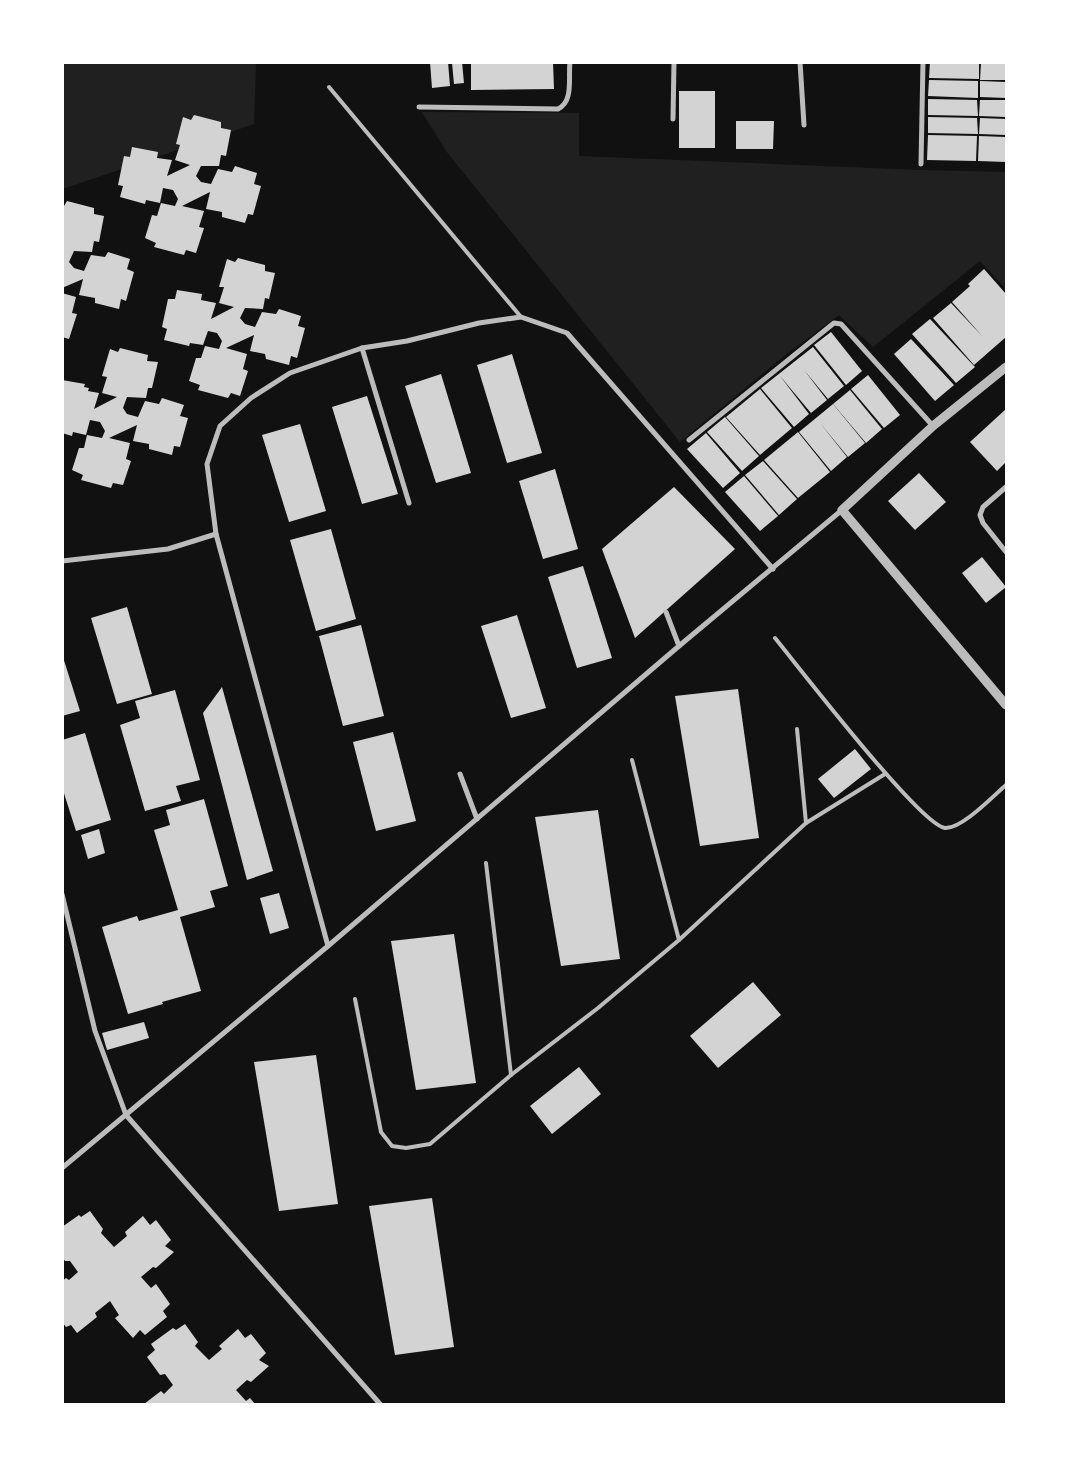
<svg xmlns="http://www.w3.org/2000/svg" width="1069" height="1467" font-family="'Times New Roman',serif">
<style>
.green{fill:#202020}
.building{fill:#d3d3d3}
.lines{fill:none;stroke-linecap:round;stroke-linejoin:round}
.service{stroke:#bcbcbc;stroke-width:4}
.minor{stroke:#bcbcbc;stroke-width:5}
.tertiary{stroke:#bcbcbc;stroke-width:9}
</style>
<rect width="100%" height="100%" fill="#111"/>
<!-- green -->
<g class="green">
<polygon points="62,63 256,63 254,124 63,189"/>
<polygon points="422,112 579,113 579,156 920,170 1006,172 1006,289 980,261 873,347 839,315 784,356 680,442 446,151"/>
</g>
<!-- building -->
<g class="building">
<polygon points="430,62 448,62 450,86 432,88"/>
<polygon points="454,62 462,62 464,83 454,84 452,63"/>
<polygon points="471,62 553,62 554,89 471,90"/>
<polygon points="930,62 979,63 979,79 929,78"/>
<polygon points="981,63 1006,64 1006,80 980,80"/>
<polygon points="929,80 978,81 978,98 928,96"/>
<polygon points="980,81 1006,82 1006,98 980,97"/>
<rect x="679" y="91" width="36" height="57"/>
<polygon points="928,99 977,100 978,116 928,115"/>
<polygon points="980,100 1006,100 1006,117 979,116"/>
<polygon points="194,115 221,122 221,128 231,130 226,156 221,155 219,166 201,166 196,176 201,182 211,184 218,169 232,172 235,166 257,173 254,184 261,186 253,215 248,214 245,223 222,217 222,212 206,209 210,192 182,206 204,211 199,227 204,228 196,253 186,250 184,255 154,247 156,243 145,238 152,215 157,216 161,203 175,206 178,199 173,190 163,188 160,203 146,200 145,204 120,197 123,186 118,185 124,156 130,157 132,147 158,152 157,158 172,160 167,176 190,165 175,160 180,145 176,144 183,117 191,120"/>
<polygon points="928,117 977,118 978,134 928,133"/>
<polygon points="980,118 1006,119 1006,135 979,134"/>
<polygon points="736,121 774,121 773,149 736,149"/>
<polygon points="928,135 977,136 976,161 927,160"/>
<polygon points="979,136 1006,137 1006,162 978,161"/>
<polygon points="67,201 94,208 94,214 104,216 99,242 94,241 92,252 74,251 69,262 74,268 84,271 91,255 105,257 108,252 130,259 127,269 134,272 126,301 121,299 119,309 95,303 95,298 79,295 83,279 62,288 62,205 64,206"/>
<polygon points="238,258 265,265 265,271 275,273 269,299 265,298 263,309 245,308 240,318 245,324 255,327 262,312 276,314 279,309 301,316 298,326 305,328 297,358 291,356 289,365 266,359 265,354 250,351 254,335 226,348 247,354 243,369 248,371 240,396 231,393 228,398 198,390 200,385 189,381 196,358 201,358 205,346 219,349 222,341 217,333 208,331 203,345 190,343 189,346 164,340 167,329 162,327 168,299 175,299 177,290 202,294 201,300 216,303 211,319 234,307 219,303 224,287 219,287 227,259 235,262"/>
<polygon points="984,269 1006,294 1006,337 974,365 933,318 951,303 983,337 952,302 970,286 968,284"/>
<polygon points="62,293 76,297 72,313 77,314 69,339 62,337"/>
<polygon points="930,319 975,367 956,383 912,334"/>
<polygon points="831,332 862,371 846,385 814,345"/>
<polygon points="911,339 954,385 935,401 894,354"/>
<polygon points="813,347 844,386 828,399 804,370 827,400 811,413 780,376 809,414 794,427 761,388"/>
<polygon points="120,348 148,355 147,361 158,362 152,388 148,388 146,398 127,397 123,408 127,414 138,417 145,401 159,404 162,398 184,405 180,416 188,418 180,447 174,446 172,455 149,449 149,444 133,441 137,425 109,438 130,443 126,459 131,461 123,485 113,483 111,488 81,480 83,475 72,470 79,448 84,448 87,435 102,438 105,431 100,422 90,420 86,435 73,432 72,436 62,433 62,380 85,384 84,387 89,388 88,391 99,393 94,409 117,397 102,393 107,377 102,376 110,349 118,352"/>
<polygon points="512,354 542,453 507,463 477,365"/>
<polygon points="441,374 471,473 436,483 405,386"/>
<polygon points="868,375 900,415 884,428 851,389"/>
<polygon points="760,389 792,428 760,455 726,417"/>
<polygon points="850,390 882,429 866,443 833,404"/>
<polygon points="367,396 398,494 362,504 332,407"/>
<polygon points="833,404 865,443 848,457 820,423 847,457 831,471 799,432"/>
<polygon points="1006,409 1006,462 997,471 970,442"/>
<polygon points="725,417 759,456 742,471 707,432"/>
<polygon points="300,424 326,511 289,522 262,435"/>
<polygon points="798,432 830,472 798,498 764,460"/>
<polygon points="706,433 740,473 723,488 687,449"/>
<polygon points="763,461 797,499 779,515 745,475"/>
<polygon points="555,469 578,549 543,559 519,481"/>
<polygon points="919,473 946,502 915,530 888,501"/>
<polygon points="744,476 778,516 760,531 725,492"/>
<polygon points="674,487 735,549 635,638 602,549"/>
<polygon points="331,529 356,619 316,631 290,540"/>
<polygon points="982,557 1006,587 986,603 962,573"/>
<polygon points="583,566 612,658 577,668 548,577"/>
<polygon points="127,607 152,694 117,704 91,618"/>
<polygon points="517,615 546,708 511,718 481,626"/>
<polygon points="361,625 384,716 343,726 319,636"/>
<polygon points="62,654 80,711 62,716"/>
<polygon points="222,687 273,871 247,880 203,713"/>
<polygon points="738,689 759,838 700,846 675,696"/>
<polygon points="175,690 200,780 176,786 181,801 145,811 120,725 140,718 135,701"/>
<polygon points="393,732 416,821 376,831 353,742"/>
<polygon points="85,733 111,820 76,831 62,787 62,740"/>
<polygon points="855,749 871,769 834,798 818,779"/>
<polygon points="204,799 228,886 210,891 215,907 180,917 201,991 162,1002 163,1004 128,1014 102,927 137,916 139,921 178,910 154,830 170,825 166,810"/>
<polygon points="598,810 620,959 561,966 535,817"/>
<polygon points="99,829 105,853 88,859 81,835"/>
<polygon points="279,893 289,928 270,934 260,898"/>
<polygon points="454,934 476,1083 416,1090 391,941"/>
<polygon points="753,982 781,1015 718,1068 690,1036"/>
<polygon points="144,1022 149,1038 107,1050 102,1033"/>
<polygon points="316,1055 338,1204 279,1211 254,1062"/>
<polygon points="579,1067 601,1094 552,1134 530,1106"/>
<polygon points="432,1198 454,1347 395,1355 369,1206"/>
<polygon points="90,1211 103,1229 101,1233 114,1247 127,1236 125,1232 143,1216 150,1225 156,1220 171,1240 165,1246 174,1252 156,1268 153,1267 141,1277 151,1288 156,1284 170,1304 163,1311 167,1317 145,1335 140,1330 133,1338 115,1318 119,1315 110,1301 95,1313 97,1317 77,1333 71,1325 66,1327 62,1322 62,1281 66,1278 69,1280 78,1272 70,1261 65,1261 62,1257 62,1227 79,1215 81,1217"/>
<polygon points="185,1324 198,1342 195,1346 209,1360 222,1349 219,1346 238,1329 245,1338 251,1334 266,1353 259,1360 269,1366 251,1382 247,1380 236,1390 246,1401 250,1398 255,1404 144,1404 161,1391 164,1394 173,1385 165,1374 160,1375 147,1357 155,1350 151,1344 173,1328 176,1330"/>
</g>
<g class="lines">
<!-- service -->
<g class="service">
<polyline points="329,87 521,317"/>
<path d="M 775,638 C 798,666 920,825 945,828 C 962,829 993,796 1006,785"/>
<polyline points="797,729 806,823"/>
<polyline points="632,760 679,940"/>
<polyline points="486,863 511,1075"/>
<polyline points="355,999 381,1132 392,1146 406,1148 430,1144 511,1075 598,1008 679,940 806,823 885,774"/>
</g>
<!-- minor -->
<g class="minor">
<polyline points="800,62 804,125"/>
<path d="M 419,107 L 558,109 C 574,101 568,78 570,62"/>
<polyline points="673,119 674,62"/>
<polyline points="921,164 923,62"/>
<polyline points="362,348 409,503"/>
<polyline points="689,440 834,323 841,324 933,426"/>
<polyline points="1006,487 983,507 980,515 983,523 1006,552"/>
<polyline points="62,561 168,549 216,534"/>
<polyline points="666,612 679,646"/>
<polyline points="460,774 477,819"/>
<polyline points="62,894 95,1031 126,1115 380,1404"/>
<polyline points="328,946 216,534 207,464 220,426 251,398 290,373 362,348 407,341 479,323 521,317 567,333 773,569"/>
<polyline points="62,1168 328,946 679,646 842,510"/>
</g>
<!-- tertiary -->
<polyline class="tertiary" points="1006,367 933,426 842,510 1006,705"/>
</g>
<!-- border -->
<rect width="1069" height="1467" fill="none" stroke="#ffffff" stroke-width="128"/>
</svg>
